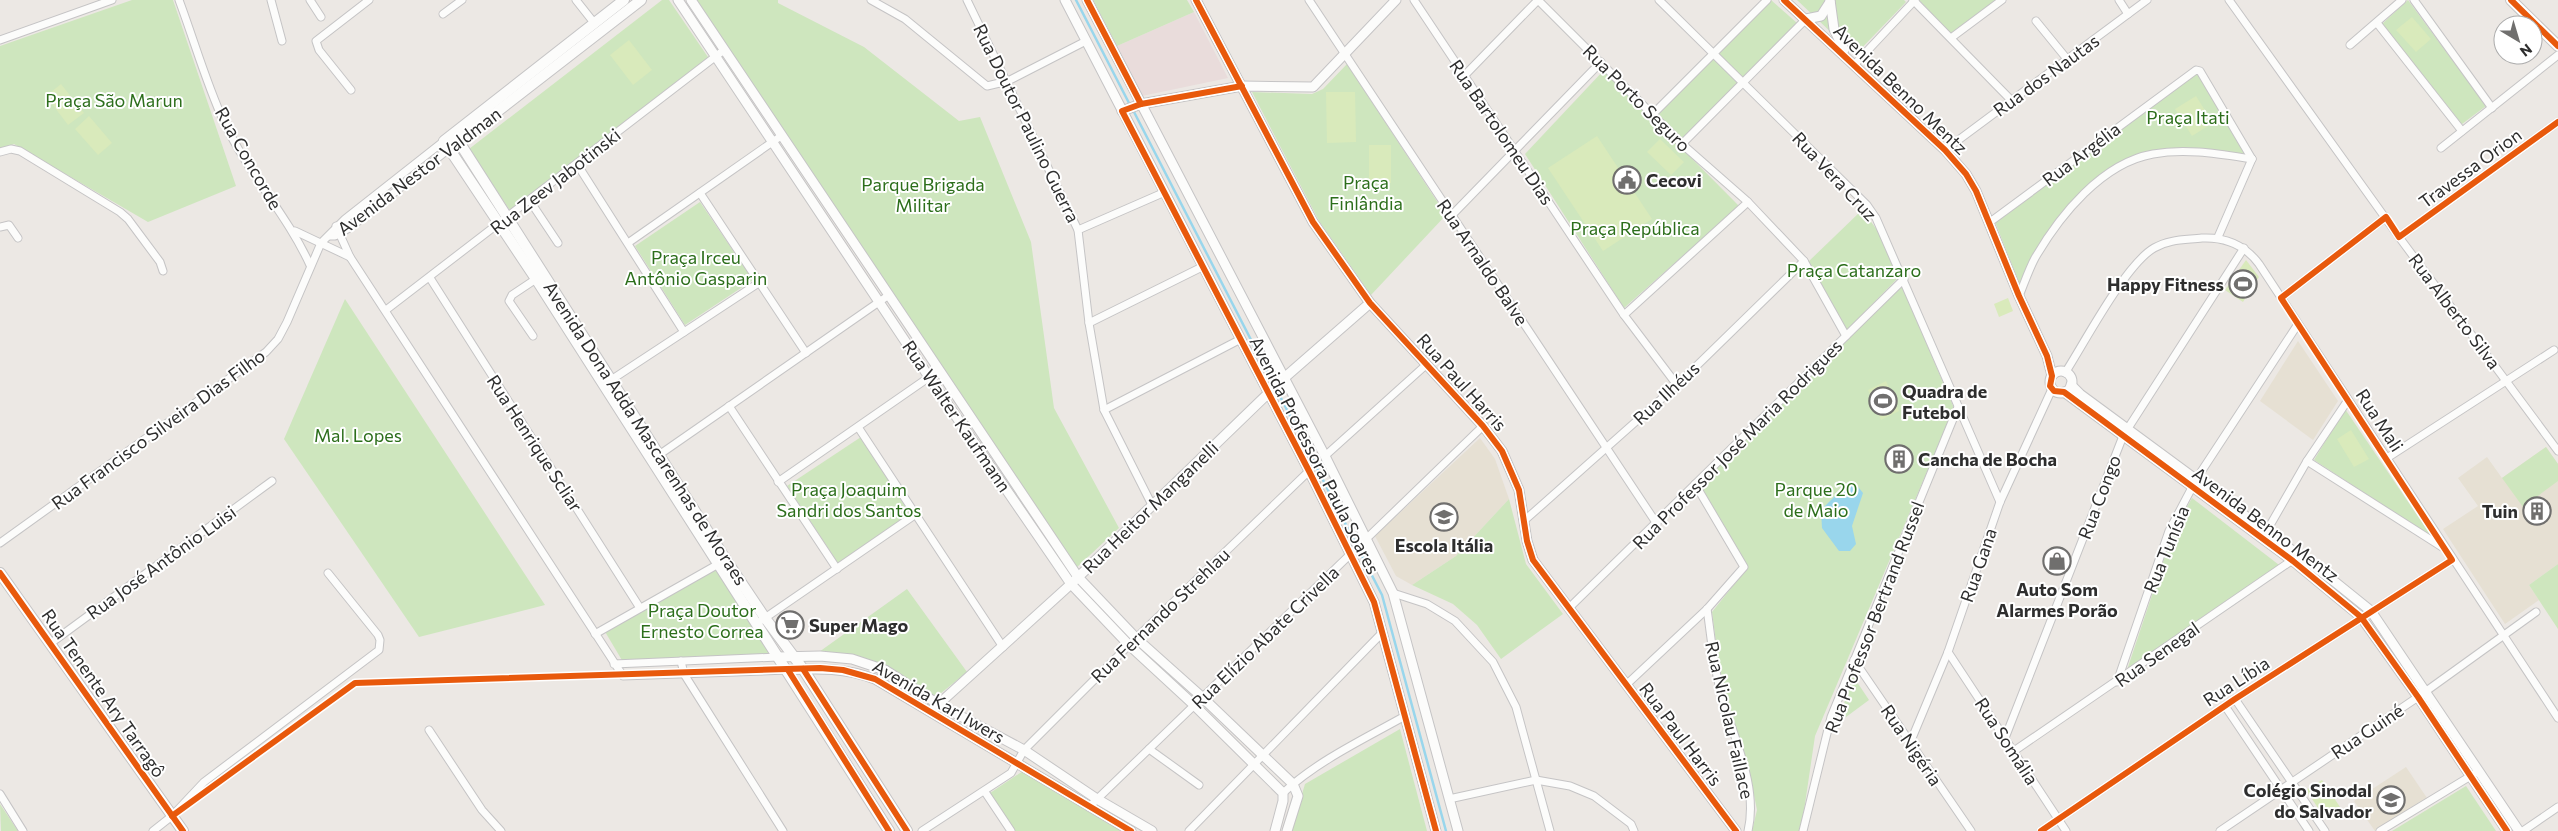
<svg xmlns="http://www.w3.org/2000/svg" width="2558" height="831" font-family="Commissioner,sans-serif">
<style>
.education{fill:#e6e0d3}
.medical{fill:#e9dcdb}
.green{fill:#cee6be}
.pitch{fill:#d9eabb}
.water{fill:#99d6ec}
.lines{fill:none;stroke-linecap:round;stroke-linejoin:round}
.stream{stroke:#99d6ec;stroke-width:2.5}
.minor-casing{stroke:#c5c4c5;stroke-width:9}
.tertiary-casing{stroke:#c5c4c5;stroke-width:11}
.secondary-casing{stroke:#c5c4c5;stroke-width:12}
.minor{stroke:#fcfcfb;stroke-width:7}
.tertiary{stroke:#fcfcfb;stroke-width:9}
.secondary{stroke:#fcfcfb;stroke-width:10}
.cycleway-casing{stroke:#fff;stroke-width:9}
.cycleway{stroke:#e8590c;stroke-width:6}
.labels{text-anchor:middle;dominant-baseline:central;stroke-width:4;stroke-linejoin:round;paint-order:stroke}
.street-label{font-size:18px;fill:#2e2e2e;stroke:#fff}
.park-label{font-size:18px;fill:#2c6e1b;stroke:#fff}
.poi-label{font-size:18px;font-weight:bold;fill:#2e2e2e;stroke:#fff;text-anchor:start}
</style>
<rect width="100%" height="100%" fill="#ece8e4"/>
<!-- education -->
<g class="education">
<polygon points="2298,341 2338,401 2313,440 2260,401"/>
<polygon points="1480,438 1495,459 1509,499 1456,556 1412,585 1396,576 1375,536"/>
<polygon points="2546,447 2558,464 2558,564 2529,585 2539,600 2505,624 2443,529 2478,506 2458,478 2487,457 2502,478"/>
<polygon points="2406,767 2427,798 2375,831 2354,801"/>
</g>
<!-- medical -->
<polygon class="medical" points="1194,12 1228,78 1142,96 1117,46"/>
<!-- green -->
<g class="green">
<polygon points="132,0 173,0 236,186 148,222 14,144 0,149 0,46"/>
<polygon points="662,0 669,0 710,60 511,212 469,149"/>
<polygon points="693,0 778,0 778,3 864,47 959,121 980,117 1031,242 1054,408 1119,528 1075,569"/>
<polygon points="1093,0 1187,0 1194,12 1117,46"/>
<polygon points="1771,0 1797,23 1682,139 1657,115"/>
<polygon points="1797,0 1904,0 1906,2 1855,55"/>
<polygon points="1919,0 1998,0 1952,35"/>
<polygon points="2408,0 2486,106 2462,124 2382,24"/>
<polygon points="1347,64 1446,215 1371,295 1319,221 1252,92 1312,94 1323,89"/>
<polygon points="1604,70 1739,206 1624,308 1525,154"/>
<polygon points="2197,70 2249,157 2203,148 2177,149 2128,159 2076,201 2020,285 1995,222"/>
<polygon points="700,202 753,280 685,325 635,246"/>
<path d="M 1861,211 C 1881,230 1891,253 1897,279 L 1847,330 L 1807,263 Z"/>
<polygon points="1901,284 1954,408 1815,736 1801,831 1752,831 1757,810 1749,770 1721,681 1712,612 1748,567 1699,485"/>
<polygon points="345,299 545,605 419,637 284,439"/>
<polygon points="2345,409 2432,537 2314,460"/>
<polygon points="861,437 912,513 838,563 787,486"/>
<polygon points="2546,447 2558,464 2558,481 2523,507 2502,478"/>
<polygon points="2192,498 2283,568 2127,670 2173,532"/>
<polygon points="1509,499 1526,564 1563,614 1501,659 1477,625 1453,604 1412,585 1456,556"/>
<polygon points="2558,564 2558,629 2529,585"/>
<polygon points="716,569 770,654 623,662 604,630"/>
<polygon points="907,589 967,672 935,698 886,666 819,652"/>
<polygon points="1853,676 1869,700 1846,717 1840,716"/>
<polygon points="1400,729 1427,831 1291,831 1305,784"/>
<polygon points="1023,771 1124,831 1015,831 990,793"/>
<polygon points="2466,786 2496,831 2392,831"/>
<polygon points="0,804 18,831 1,831"/>
</g>
<!-- pitch -->
<g class="pitch">
<polygon points="2412,17 2431,39 2416,52 2396,30"/>
<polygon points="629,40 652,70 633,85 610,55"/>
<polygon points="61,84 84,113 68,125 46,96"/>
<polygon points="1326,92 1355,92 1356,142 1327,143"/>
<polygon points="2196,96 2213,123 2192,136 2175,109"/>
<polygon points="89,116 112,143 98,155 75,129"/>
<polygon points="1597,136 1652,219 1603,251 1548,168"/>
<polygon points="1660,139 1684,162 1671,175 1647,152"/>
<rect x="1369" y="145" width="22" height="38"/>
<polygon points="2246,260 2259,277 2243,302 2225,290"/>
<polygon points="2008,298 2013,311 1999,317 1994,304"/>
<polygon points="1886,381 1899,411 1881,420 1868,390"/>
<polygon points="2351,430 2369,459 2354,467 2337,439"/>
<polygon points="2322,780 2340,807 2324,817 2306,790"/>
</g>
<!-- water -->
<polygon class="water" points="1855,483 1863,493 1852,526 1856,544 1850,551 1839,551 1822,528 1821,510 1844,487"/>
<g class="lines">
<!-- stream -->
<g class="stream">
<polyline points="1076,0 1130,105"/>
<polyline points="1133,110 1382,595 1446,831"/>
</g>
<!-- minor casing -->
<g class="minor-casing">
<g id="minor">
<path d="M 179,0 C 194,40 206,83 224,122 C 248,173 287,215 310,265"/>
<polyline points="271,0 282,41"/>
<polyline points="310,0 321,17"/>
<polyline points="576,0 595,24"/>
<polyline points="871,0 905,19 987,86 1008,81 1086,41"/>
<polyline points="967,0 1078,230 1089,323 1104,410 1152,505"/>
<polyline points="1309,0 1657,524"/>
<polyline points="1414,0 1624,315 1677,385"/>
<polyline points="1538,0 1682,144 1748,202 1804,261 1846,336"/>
<polyline points="1659,0 1867,205 1876,218 2000,502"/>
<polyline points="1913,0 2011,100"/>
<polyline points="2119,0 2128,14"/>
<polyline points="2229,0 2399,237 2558,451"/>
<polyline points="2414,0 2492,108"/>
<polyline points="443,14 462,0"/>
<polyline points="2036,21 2067,59"/>
<polyline points="2377,23 2462,131"/>
<polyline points="1951,38 2002,0"/>
<polyline points="0,40 112,0"/>
<polyline points="2350,45 2402,0"/>
<polyline points="1855,64 1915,0"/>
<polyline points="1464,76 1538,0"/>
<polyline points="351,90 319,50 316,41 369,0"/>
<polyline points="1653,114 1767,0"/>
<polyline points="1682,144 1806,19"/>
<polyline points="2441,148 2558,55"/>
<polyline points="1945,150 2147,0"/>
<polyline points="0,152 11,149 20,151 120,212 128,219 160,262 163,271"/>
<polyline points="577,164 684,332"/>
<polyline points="700,193 806,353"/>
<polyline points="530,201 558,243"/>
<polyline points="1452,215 1601,62"/>
<polyline points="1990,222 2196,70 2200,71 2252,159"/>
<polyline points="336,226 350,257 623,676 788,670"/>
<polyline points="0,227 9,225 18,238"/>
<polyline points="1078,230 1165,192"/>
<polyline points="295,231 350,257"/>
<polyline points="330,236 335,236 351,227 450,148"/>
<polyline points="2218,237 2252,159"/>
<polyline points="2399,237 2558,122"/>
<polyline points="628,243 781,136"/>
<polyline points="430,278 640,608"/>
<path d="M 2019,296 C 2024,284 2029,269 2035,258 C 2060,215 2102,163 2153,154 C 2186,148 2219,154 2252,159"/>
<polyline points="2281,298 2386,217"/>
<polyline points="386,310 724,50"/>
<polyline points="1624,315 1748,202"/>
<polyline points="1089,323 1202,267"/>
<polyline points="533,336 509,301 512,295 536,279"/>
<path d="M 2065,373 C 2085,342 2125,265 2154,248 C 2169,239 2186,240 2202,238 C 2225,237 2245,245 2259,264 L 2558,718"/>
<polyline points="608,382 760,282"/>
<polyline points="729,406 837,569"/>
<polyline points="1104,410 1239,340"/>
<polyline points="858,427 1003,647"/>
<polyline points="1325,456 1427,364"/>
<polyline points="656,457 889,295"/>
<polyline points="2387,458 2554,350"/>
<polyline points="2307,461 2442,547"/>
<polyline points="778,482 938,371"/>
<polyline points="1525,520 1677,385 1804,261"/>
<polyline points="2265,534 2307,461 2348,400"/>
<polyline points="0,543 266,352 278,339 287,322 321,243 345,219 444,141"/>
<polyline points="1393,593 1427,604 1455,621 1493,662 1516,707 1550,831"/>
<polyline points="1569,608 1904,279"/>
<path d="M 1707,609 C 1711,635 1713,663 1720,689 C 1731,734 1759,784 1748,831"/>
<polyline points="762,620 916,514"/>
<polyline points="595,634 722,562"/>
<polyline points="51,643 272,481"/>
<polyline points="1948,652 2066,831"/>
<polyline points="1854,660 1971,831"/>
<polyline points="681,661 684,674 783,831"/>
<polyline points="614,664 778,657"/>
<polyline points="2117,682 2169,531 2197,478 2298,324"/>
<polyline points="1626,685 1707,609 1744,567 1695,484"/>
<polyline points="2235,699 2325,831"/>
<polyline points="2225,706 2309,831"/>
<polyline points="429,730 482,810 501,831"/>
<polyline points="2005,738 2123,436 2244,248"/>
<polyline points="1910,743 1948,652 2000,502 2052,389"/>
<polyline points="1149,749 1199,785"/>
<polyline points="2014,751 2294,559"/>
<polyline points="985,792 1011,831"/>
<path d="M 1283,793 C 1317,761 1364,739 1405,716"/>
<polyline points="0,794 23,831"/>
<polyline points="1449,799 1536,780 1570,786 1594,796 1631,824 1634,831"/>
<polyline points="1089,807 1483,426"/>
<polyline points="153,831 172,816 204,782 379,650 380,640 378,635 328,573"/>
<polyline points="922,831 1011,773 1024,750 1129,645 1309,471"/>
<polyline points="1189,831 1382,633"/>
<polyline points="1803,831 1831,717 1958,407"/>
<polyline points="2041,831 2235,699 2452,560"/>
<polyline points="2220,831 2418,697 2536,612"/>
<polyline points="2380,831 2474,774"/>
<polyline points="2523,831 2558,807"/>
</g>
</g>
<!-- tertiary casing -->
<g class="tertiary-casing">
<g id="tertiary">
<polyline points="678,0 929,377 1071,584 1129,645 1194,705 1283,793 1283,801 1275,831"/>
<polyline points="691,0 1078,577 1136,638 1202,697 1293,784 1298,796 1287,831"/>
<polyline points="1065,0 1309,471 1374,602 1436,831"/>
<polyline points="1087,0 1325,456 1393,593 1458,831"/>
<polyline points="1196,0 1313,222 1370,303 1483,426 1502,451 1519,490 1527,541 1533,560 1736,831"/>
<polyline points="1784,0 1945,150 1966,174 1976,191 2019,296 2047,356 2052,376"/>
<polyline points="1830,0 1834,29 1844,50"/>
<polyline points="1806,19 1821,16 1830,2"/>
<polyline points="1122,111 1141,104 1242,86 1313,87 1396,0"/>
<circle cx="2061" cy="382" r="11"/>
<polyline points="2071,385 2080,394 2335,582 2371,611 2519,831"/>
<polyline points="2064,392 2293,561 2361,617 2418,697 2507,831"/>
<polyline points="778,657 820,656 852,659 885,670 938,704 1024,750 1097,799 1152,831"/>
<path d="M 788,670 C 820,668 845,668 875,679 L 1131,831"/>
<polyline points="931,711 1071,584 1283,379 1370,303"/>
</g>
</g>
<!-- secondary casing -->
<g class="secondary-casing">
<g id="secondary">
<polyline points="624,0 444,141 536,279 889,831"/>
<polyline points="2511,0 2558,46"/>
<polyline points="454,134 726,560 765,618 803,669 907,831"/>
<polyline points="454,145 641,0"/>
<polyline points="0,573 183,831"/>
</g>
</g>
<!-- minor -->
<use href="#minor" class="minor"/>
<!-- tertiary -->
<use href="#tertiary" class="tertiary"/>
<!-- secondary -->
<use href="#secondary" class="secondary"/>
<!-- cycleway casing -->
<g class="cycleway-casing">
<g id="cycleway">
<polyline points="1087,0 1141,104"/>
<polyline points="1196,0 1313,222 1370,303 1483,426 1502,451 1519,490 1527,541 1533,560 1736,831"/>
<polyline points="1784,0 1945,150 1966,174 1976,191 2019,296 2047,356 2052,376 2050,386 2054,391 2064,392 2293,561 2361,617 2418,697 2507,831"/>
<polyline points="2511,0 2558,46"/>
<polyline points="1242,86 1141,104 1122,111 1309,471 1374,602 1436,831"/>
<polyline points="0,573 183,831"/>
<polyline points="803,669 907,831"/>
<polyline points="788,670 889,831"/>
<polyline points="172,816 355,683 820,668 843,670 875,679 1131,831"/>
<polyline points="2041,831 2235,699 2452,560 2281,298 2386,217 2399,237 2558,122"/>
</g>
</g>
<!-- cycleway -->
<use href="#cycleway" class="cycleway"/>
</g>
<!-- icons -->
<defs>
<g id="civic-ring" transform="scale(1.4375)"><circle r="9.5" fill="#fff" stroke="#706f6e" stroke-width="1.5"/><path d="M-.6-6.5H3V-4.5H.6V-3L4-1V1h2V6H-6V1h2V-1L-.6-3ZM-1.2 2.5V6h2.4V2.5Z" fill="#706f6e"/></g>
<g id="stadium-ring" transform="scale(1.4375)"><circle r="9.5" fill="#fff" stroke="#706f6e" stroke-width="1.5"/><path d="M0-5a6.5 5 0 1 0 0 10a6.5 5 0 1 0 0-10ZM-3.5-1.8h7v3.6h-7Z" fill="#706f6e"/></g>
<g id="building-ring" transform="scale(1.4375)"><circle r="9.5" fill="#fff" stroke="#706f6e" stroke-width="1.5"/><path d="M-4-6H4V6H1V3H-1V6H-4ZM-2.5-4.3h1.7v1.8h-1.7ZM.8-4.3h1.7v1.8H.8ZM-2.5-1h1.7V.8h-1.7ZM.8-1h1.7V.8H.8Z" fill="#706f6e"/></g>
<g id="school-ring" transform="scale(1.4375)"><circle r="9.5" fill="#fff" stroke="#706f6e" stroke-width="1.5"/><path d="M0-5L7-2L0 1L-7-2ZM-4 1L0 2.5L4 1V4Q0 6-4 4Z" fill="#706f6e"/></g>
<g id="shop-ring" transform="scale(1.4375)"><circle r="9.5" fill="#fff" stroke="#706f6e" stroke-width="1.5"/><path d="M-5-2.5h2.3a2.7 3.5 0 0 1 5.4 0H5L5.5 6h-11ZM-1.5-2.5h3a1.5 2.3 0 0 0-3 0Z" fill="#706f6e"/></g>
<g id="supermarket-ring" transform="scale(1.4375)"><circle r="9.5" fill="#fff" stroke="#706f6e" stroke-width="1.5"/><path d="M-6-5.5h2.5l.6 2H6L4.5 2H-2.5L-4.4-4H-6ZM-1.5 3.2a1.3 1.3 0 1 0 .1 0ZM3 3.2a1.3 1.3 0 1 0 .1 0Z" fill="#706f6e"/></g>
</defs>
<g fill-rule="evenodd">
<use href="#civic-ring" x="1627" y="180"/>
<use href="#stadium-ring" x="2243" y="284"/>
<use href="#stadium-ring" x="1883" y="401"/>
<use href="#building-ring" x="1899" y="459"/>
<use href="#building-ring" x="2537" y="511"/>
<use href="#school-ring" x="1444" y="517"/>
<use href="#shop-ring" x="2057" y="561"/>
<use href="#supermarket-ring" x="790" y="625"/>
<use href="#school-ring" x="2391" y="800"/>
</g>
<g class="labels">
<!-- street labels -->
<g class="street-label">
<text transform="translate(2046 75) rotate(-36)">Rua dos Nautas</text>
<text transform="translate(1901 89) rotate(44)">Avenida Benno Mentz</text>
<text transform="translate(1637 98) rotate(45)">Rua Porto Seguro</text>
<text transform="translate(1027 123) rotate(64)">Rua Doutor Paulino Guerra</text>
<text transform="translate(1502 132) rotate(56)">Rua Bartolomeu Dias</text>
<text transform="translate(2081 154) rotate(-37)">Rua Argélia</text>
<text transform="translate(249 158) rotate(60)">Rua Concorde</text>
<text transform="translate(2470 168) rotate(-36)">Travessa Orion</text>
<text transform="translate(419 171) rotate(-37)">Avenida Nestor Valdman</text>
<text transform="translate(1835 176) rotate(47)">Rua Vera Cruz</text>
<text transform="translate(555 181) rotate(-38)">Rua Zeev Jabotinski</text>
<text transform="translate(1483 262) rotate(56)">Rua Arnaldo Balve</text>
<text transform="translate(2455 311) rotate(53)">Rua Alberto Silva</text>
<text transform="translate(1462 382) rotate(48)">Rua Paul Harris</text>
<text transform="translate(1666 393) rotate(-43)">Rua Ilhéus</text>
<text transform="translate(957 416) rotate(56)">Rua Walter Kaufmann</text>
<text transform="translate(2380 420) rotate(57)">Rua Mali</text>
<text transform="translate(158 429) rotate(-36)">Rua Francisco Silveira Dias Filho</text>
<text transform="translate(646 433) rotate(57)">Avenida Dona Adda Mascarenhas de Moraes</text>
<text transform="translate(535 443) rotate(57)">Rua Henrique Scliar</text>
<text transform="translate(1737 444) rotate(-45)">Rua Professor José Maria Rodrigues</text>
<text transform="translate(1315 455) rotate(63)">Avenida Professora Paula Soares</text>
<text transform="translate(2099 497) rotate(-69)">Rua Congo</text>
<text transform="translate(1150 507) rotate(-44)">Rua Heitor Manganelli</text>
<text transform="translate(2266 524) rotate(37)">Avenida Benno Mentz</text>
<text transform="translate(2166 549) rotate(-68)">Rua Tunísia</text>
<text transform="translate(161 562) rotate(-36)">Rua José Antônio Luisi</text>
<text transform="translate(1978 565) rotate(-71)">Rua Gana</text>
<text transform="translate(1160 615) rotate(-44)">Rua Fernando Strehlau</text>
<text transform="translate(1874 617) rotate(-69)">Rua Professor Bertrand Russel</text>
<text transform="translate(1265 637) rotate(-44)">Rua Elízio Abate Crivella</text>
<text transform="translate(2157 654) rotate(-35)">Rua Senegal</text>
<text transform="translate(2236 681) rotate(-33)">Rua Líbia</text>
<text transform="translate(104 693) rotate(55)">Rua Tenente Ary Tarragô</text>
<text transform="translate(939 701) rotate(30)">Avenida Karl Iwers</text>
<text transform="translate(1730 720) rotate(77)">Rua Nicolau Faillace</text>
<text transform="translate(2367 731) rotate(-34)">Rua Guiné</text>
<text transform="translate(1681 734) rotate(53)">Rua Paul Harris</text>
<text transform="translate(2007 741) rotate(57)">Rua Somália</text>
<text transform="translate(1912 745) rotate(56)">Rua Nigéria</text>
</g>
<!-- park labels -->
<g class="park-label">
<text x="114" y="100">Praça São Marun</text>
<text x="2188" y="117">Praça Itati</text>
<text x="1366" y="182">Praça<tspan x="1366" dy="21">Finlândia</tspan></text>
<text x="923" y="184">Parque Brigada<tspan x="923" dy="21">Militar</tspan></text>
<text x="1635" y="228">Praça República</text>
<text x="696" y="257">Praça Irceu<tspan x="696" dy="21">Antônio Gasparin</tspan></text>
<text x="1854" y="270">Praça Catanzaro</text>
<text x="358" y="435">Mal. Lopes</text>
<text x="849" y="489">Praça Joaquim<tspan x="849" dy="21">Sandri dos Santos</tspan></text>
<text x="1816" y="489">Parque 20<tspan x="1816" dy="21">de Maio</tspan></text>
<text x="702" y="610">Praça Doutor<tspan x="702" dy="21">Ernesto Correa</tspan></text>
</g>
<!-- poi labels -->
<g class="poi-label">
<text x="1646" y="180">Cecovi</text>
<text x="2224" y="284" text-anchor="end">Happy Fitness</text>
<text x="1902" y="391">Quadra de<tspan x="1902" dy="21">Futebol</tspan></text>
<text x="1918" y="459">Cancha de Bocha</text>
<text x="2518" y="511" text-anchor="end">Tuin</text>
<text x="1444" y="545" text-anchor="middle">Escola Itália</text>
<text x="2057" y="589" text-anchor="middle">Auto Som<tspan x="2057" dy="21">Alarmes Porão</tspan></text>
<text x="809" y="625">Super Mago</text>
<text x="2372" y="790" text-anchor="end">Colégio Sinodal<tspan x="2372" dy="21">do Salvador</tspan></text>
</g>
</g>
<!-- north arrow -->
<g transform="translate(2518 40) rotate(142)"><circle r="24" fill="#ffffff" stroke="#ababab"/>
<path d="M0-4L9 19L0 12L-9 19Z" fill="#706f6e"/>
<text y="-8" font-size="14" font-weight="bold" text-anchor="middle" fill="#2e2e2e">N</text>
</g>
</svg>
